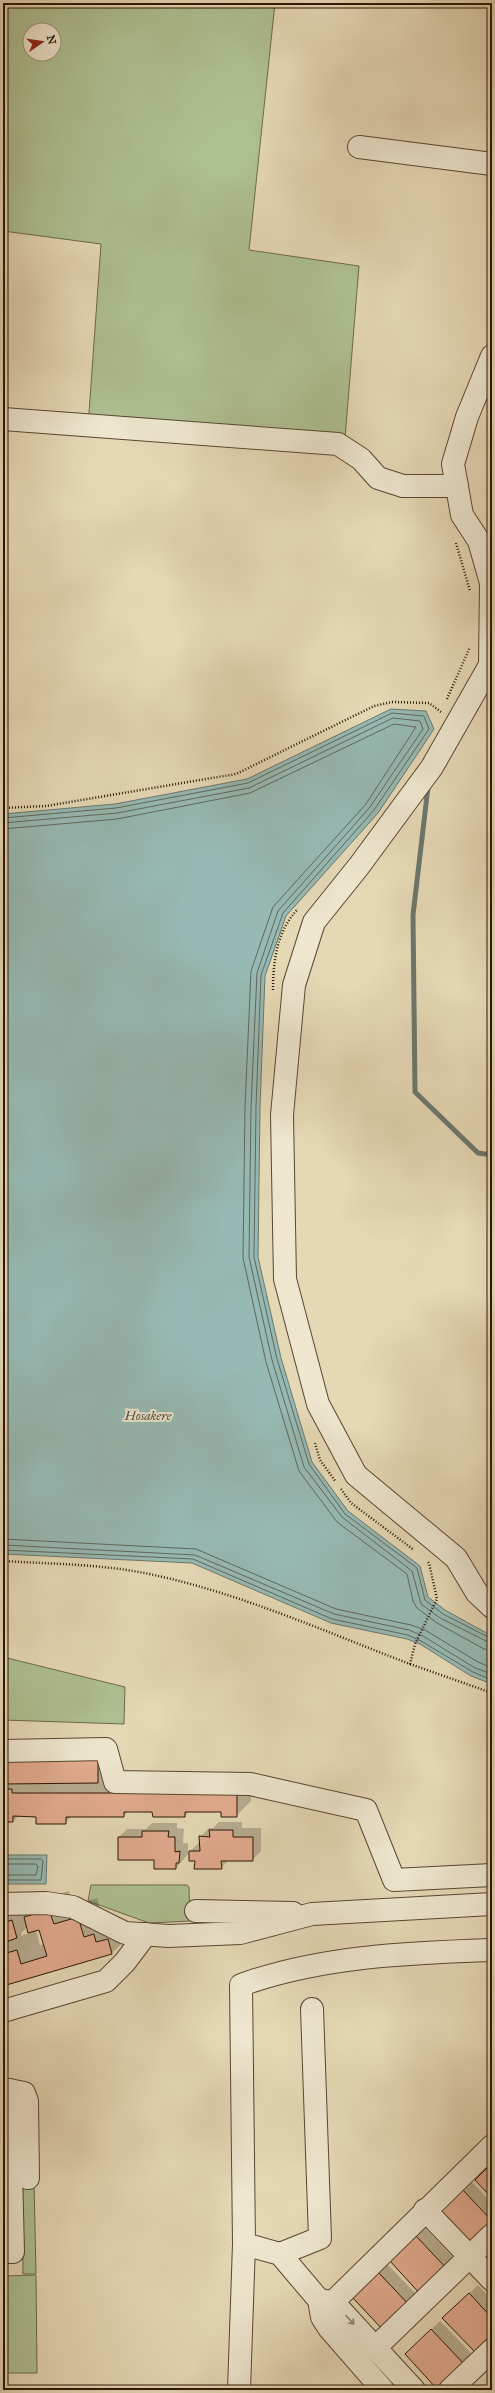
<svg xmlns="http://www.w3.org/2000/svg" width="495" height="2393" font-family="'IM FELL Great Primer',serif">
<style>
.green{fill:#aec092;stroke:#6c6a4b;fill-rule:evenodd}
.water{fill:#96b9b3;stroke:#6b776d}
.shadow{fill:#0003;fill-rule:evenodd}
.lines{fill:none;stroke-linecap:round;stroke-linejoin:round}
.shore{stroke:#60675c;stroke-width:1}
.stream{stroke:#6b776d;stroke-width:5}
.building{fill:#e2ab8e;stroke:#2a1504}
.minor-casing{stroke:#594630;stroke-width:24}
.path{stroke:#2a1504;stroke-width:2.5;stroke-dasharray:1 2;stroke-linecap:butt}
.minor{stroke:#eee6cf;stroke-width:22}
.oneway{stroke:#968874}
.labels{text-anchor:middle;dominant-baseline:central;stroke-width:4;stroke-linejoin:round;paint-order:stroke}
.water-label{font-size:13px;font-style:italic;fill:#504e41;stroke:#eee6cf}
</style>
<rect width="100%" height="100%" fill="#e5d8b5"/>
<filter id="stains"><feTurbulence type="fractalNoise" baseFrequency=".005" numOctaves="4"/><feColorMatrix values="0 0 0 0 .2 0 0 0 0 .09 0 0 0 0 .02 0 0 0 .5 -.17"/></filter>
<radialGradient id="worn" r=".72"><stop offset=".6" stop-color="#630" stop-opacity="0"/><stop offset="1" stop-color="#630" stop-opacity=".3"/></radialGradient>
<!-- green -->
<g class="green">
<path d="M 3,3 L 275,3 L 249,250 L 359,266 L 345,438 L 88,427 L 101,244 L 3,231 ZM 30,30 L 54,30 L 54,54 L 30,54 Z"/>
<polygon points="3,1657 125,1687 124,1724 3,1720"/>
<polygon points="91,1885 187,1885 189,1887 190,1921 149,1923 88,1901"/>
<polygon points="22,2182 34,2182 36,2274 23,2274"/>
<polygon points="36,2275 37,2373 3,2373 3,2276"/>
</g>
<!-- water -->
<g class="water">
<polygon points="391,709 426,711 434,729 378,813 286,916 265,976 260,1107 258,1257 281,1358 312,1462 348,1511 420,1566 428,1597 445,1610 492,1636 492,1684 471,1676 420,1644 407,1639 331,1623 192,1563 3,1554 3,814 115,804 247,779"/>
<polygon points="3,1855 47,1855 46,1884 3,1884"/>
</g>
<!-- shadow -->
<g class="shadow">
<polygon points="109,1749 109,1771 102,1778 251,1778 251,1801 236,1816 222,1811 189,1811 185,1816 153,1811 128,1811 124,1816 72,1816 65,1823 37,1816 19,1816 13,1821 3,1821 3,1750"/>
<polygon points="219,1822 242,1822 242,1828 261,1828 261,1851 252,1860 229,1860 221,1868 196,1860 190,1852 176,1868 155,1859 119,1837 127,1829 146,1829 152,1823 177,1823 177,1828 184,1829 183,1843 188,1843 188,1853 200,1842 200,1837 209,1828 213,1828"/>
<path d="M 69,1891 L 73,1905 L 97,1898 L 103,1918 L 116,1923 L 127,1920 L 131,1934 L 112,1953 L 3,1985 L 3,1912 ZM 27,1927 L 29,1933 L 21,1936 L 21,1933 ZM 40,1929 L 44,1944 L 40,1945 L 36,1930 Z"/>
<polygon points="472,2182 492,2203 492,2227 447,2206"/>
<polygon points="425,2228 457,2262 448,2270 400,2252"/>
<polygon points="387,2264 419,2297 410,2306 353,2297"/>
<polygon points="478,2285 492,2300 492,2336 453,2309"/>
<polygon points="440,2321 472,2354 463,2363 415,2345"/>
</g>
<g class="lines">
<!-- shore -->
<g class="shore">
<polyline points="3,818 116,808 248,783 392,713 424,716 429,729 374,810 283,913 261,975 256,1107 254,1257 277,1359 309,1464 345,1514 417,1568 425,1600 443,1614 492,1639"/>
<polyline points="3,823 117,813 249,788 393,718 420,721 423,729 370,807 278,911 257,973 251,1107 249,1257 272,1360 304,1467 342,1517 412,1571 421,1604 440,1618 492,1644"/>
<polyline points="3,829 117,819 250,793 394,724 416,727 366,804 273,907 251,971 245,1107 243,1258 266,1362 299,1471 337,1522 407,1574 413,1601 417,1608 437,1623 484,1649 492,1650"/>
<polyline points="3,1539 196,1549 336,1609 411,1625 425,1630 478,1662 492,1668"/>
<polyline points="3,1545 195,1555 334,1614 409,1630 423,1636 475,1668 492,1674"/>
<polyline points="3,1550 193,1559 332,1619 408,1635 421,1641 473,1672 492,1680"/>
<polyline points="3,1859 41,1859 43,1861 41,1880 3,1880"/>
<polyline points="3,1864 36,1864 38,1866 36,1875 3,1875"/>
</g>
<!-- stream -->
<polyline class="stream" points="428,787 413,915 415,1092 478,1153 492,1155"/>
</g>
<!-- building -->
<g class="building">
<polygon points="98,1760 98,1783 3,1784 3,1761"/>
<polygon points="3,1789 12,1789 12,1793 237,1793 237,1817 221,1817 221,1812 185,1812 185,1817 153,1817 152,1812 124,1812 124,1817 66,1817 66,1824 36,1824 36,1817 13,1816 13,1822 3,1822"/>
<polygon points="209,1830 233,1830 233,1837 253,1837 253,1861 221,1861 222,1869 194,1869 195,1861 189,1861 189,1851 200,1851 199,1836 210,1837"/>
<polygon points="142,1831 169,1831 168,1837 175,1837 175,1852 180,1851 179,1863 176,1863 176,1869 154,1869 154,1860 118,1860 118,1837 142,1837"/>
<polygon points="49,1910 54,1924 78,1917 84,1937 94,1934 96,1942 108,1939 112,1954 3,1986 3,1954 17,1950 21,1964 47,1956 39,1930 28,1933 24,1917"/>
<polygon points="12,1920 17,1938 3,1943 3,1923"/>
<polygon points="492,2163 492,2198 475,2180"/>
<polygon points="463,2190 492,2221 492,2229 470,2250 436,2215"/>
<polygon points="416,2236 449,2271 422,2296 390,2261"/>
<polygon points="378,2272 411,2307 385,2332 352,2297"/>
<polygon points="469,2293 492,2318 492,2337 476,2353 442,2318"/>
<polygon points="431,2329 464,2364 437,2389 405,2354"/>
</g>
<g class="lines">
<!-- minor casing -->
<g class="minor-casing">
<g id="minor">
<polyline points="359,147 492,164"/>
<polyline points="492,356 467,417 453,464 462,515 479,541 491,583 490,665 432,767 359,866 314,922 294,985 282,1115 285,1279 318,1404 356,1475 456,1558 477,1593 492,1607"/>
<polyline points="3,419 338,444 361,459 378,478 403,486 457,486"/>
<polyline points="3,1751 106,1749 115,1782 250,1784 366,1810 394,1880 492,1875"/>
<polyline points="3,1904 46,1903 73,1907 125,1933 169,1936 240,1933 312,1914 492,1904"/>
<polyline points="196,1911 293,1913"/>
<polyline points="3,2011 106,1981 125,1962 146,1934"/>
<polyline points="3,2090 9,2090 13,2252 3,2252"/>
<polyline points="9,2090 24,2093 27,2101 28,2178"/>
<polyline points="425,2210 492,2280"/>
<polyline points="280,2254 320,2238 312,2009"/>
<polyline points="320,2300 333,2302 414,2390"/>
<polyline points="333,2302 492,2146"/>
<polyline points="375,2348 492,2235"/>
<polyline points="239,2390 244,2244"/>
<path d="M 383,2390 L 329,2328 L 322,2317 L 319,2300 L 280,2254 L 244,2244 L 241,1985 C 321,1956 408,1953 492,1950"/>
<polyline points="450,2390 492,2350"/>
</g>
</g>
<!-- path -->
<g class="path">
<polyline points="456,543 470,591"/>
<polyline points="447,699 470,647"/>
<polyline points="3,808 46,806 236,774 374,706 392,702 429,703 441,712"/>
<path d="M 273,990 C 273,961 277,930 298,909"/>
<polyline points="315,1443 320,1460 336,1482"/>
<polyline points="341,1489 351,1503 414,1550"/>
<path d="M 3,1561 C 53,1564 105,1564 154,1575 C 242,1594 326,1632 410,1664 L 415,1644 L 437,1599 L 429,1563 L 427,1561"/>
<polyline points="410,1664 492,1693"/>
</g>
<!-- minor -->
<use href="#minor" class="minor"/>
</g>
<!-- one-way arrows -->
<defs><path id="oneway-shaft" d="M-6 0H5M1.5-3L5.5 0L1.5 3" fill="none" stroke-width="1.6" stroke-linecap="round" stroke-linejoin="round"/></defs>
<use class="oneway" href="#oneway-shaft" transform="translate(350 2320) rotate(47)"/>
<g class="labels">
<!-- water labels -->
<g class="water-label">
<text x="148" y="1416">Hosakere</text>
</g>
</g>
<!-- margin -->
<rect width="495" height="2393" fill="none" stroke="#e5d8b5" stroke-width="16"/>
<rect x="4" y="4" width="487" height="2385" fill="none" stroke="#2a1504" stroke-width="2"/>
<rect x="8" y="8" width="479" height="2377" fill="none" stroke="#2a1504"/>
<!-- north arrow -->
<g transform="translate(42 42) rotate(77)"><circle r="19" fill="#eee6cf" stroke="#a0927e"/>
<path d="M0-3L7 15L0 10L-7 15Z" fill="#8f2418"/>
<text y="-6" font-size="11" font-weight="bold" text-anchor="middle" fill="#2a1504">N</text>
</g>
<rect width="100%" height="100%" filter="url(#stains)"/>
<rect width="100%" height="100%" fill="url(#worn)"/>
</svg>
